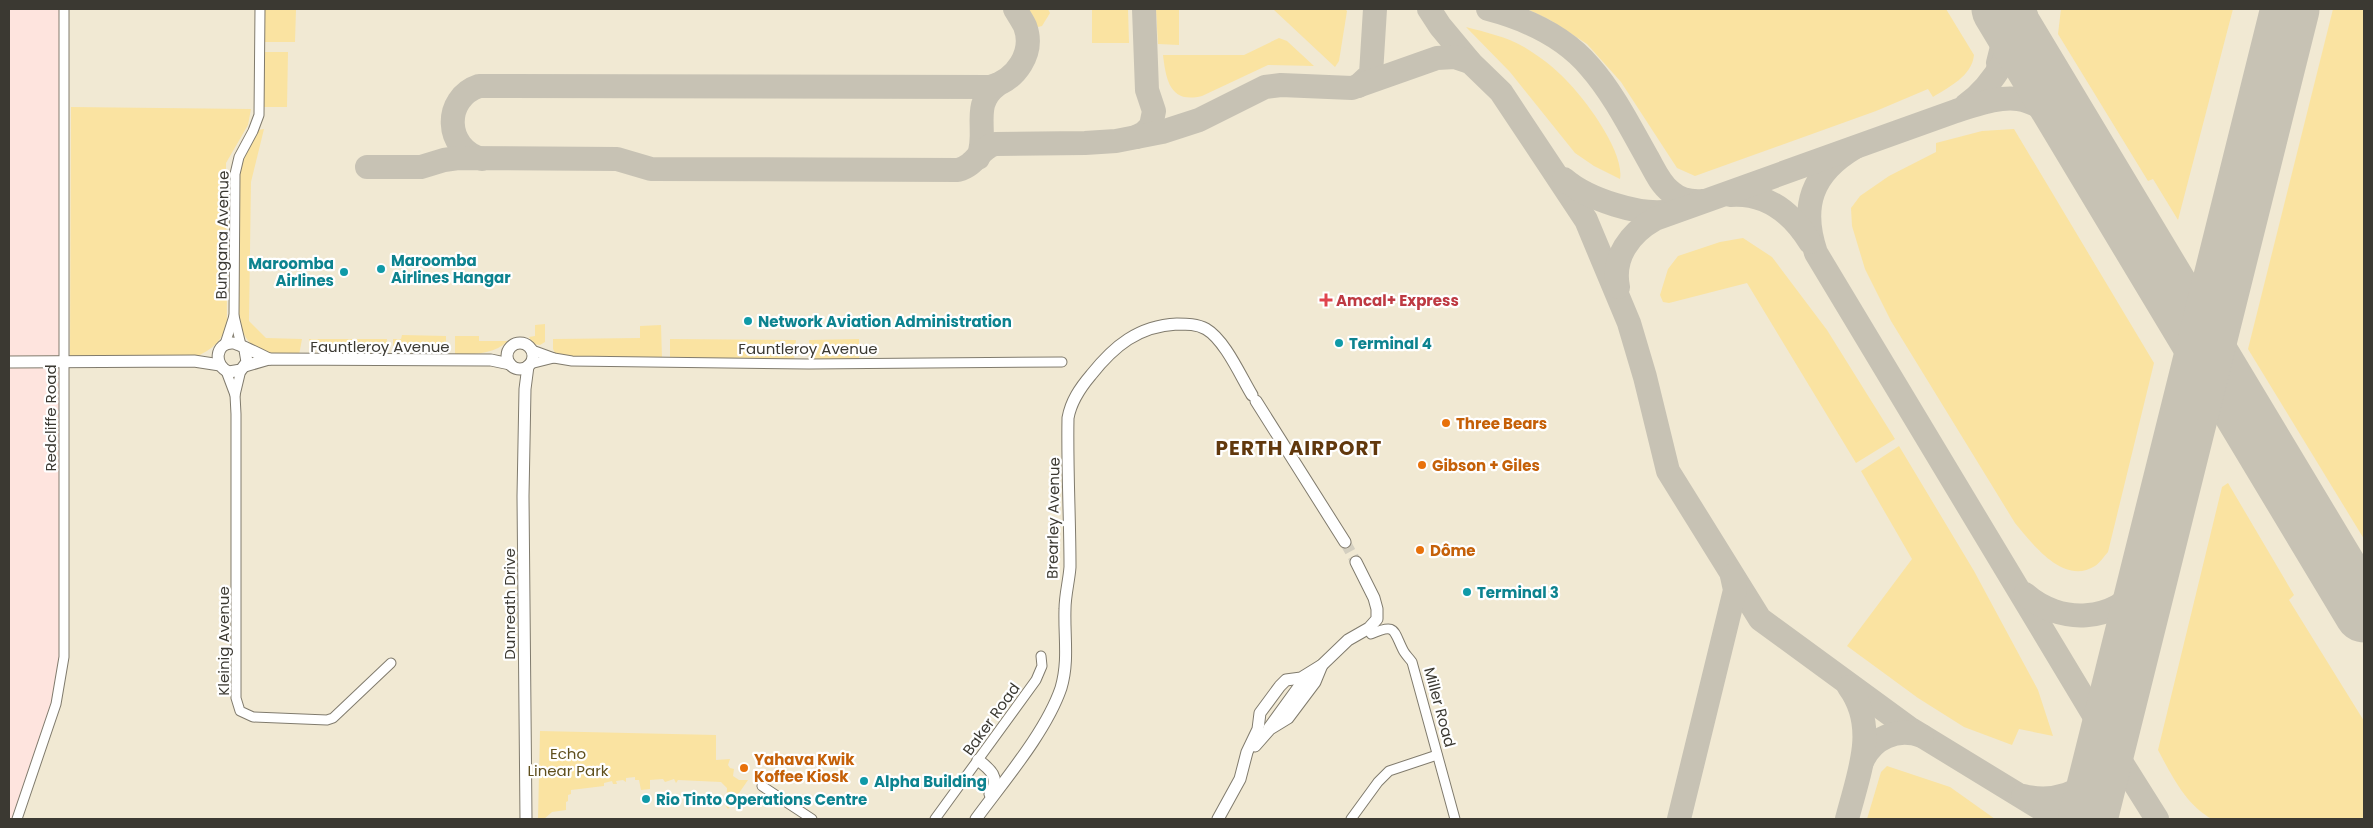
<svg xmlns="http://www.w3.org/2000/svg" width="2373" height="828" font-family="Poppins,sans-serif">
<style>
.built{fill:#f1e9d3}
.industrial{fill:#fee4de}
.green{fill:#fae3a1}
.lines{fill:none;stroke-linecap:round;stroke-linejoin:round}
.taxiway{stroke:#c7c2b4;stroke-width:24}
.runway{stroke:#c7c2b4;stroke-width:59}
.secondary-tunnel{stroke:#d4cfc0;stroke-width:11;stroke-dasharray:11 5.5;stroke-linecap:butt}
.minor-casing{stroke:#807b6d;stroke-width:11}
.secondary-casing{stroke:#807b6d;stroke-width:13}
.minor{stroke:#fff;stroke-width:9}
.secondary{stroke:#fff;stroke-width:11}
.culture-dot{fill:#0f9aa8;stroke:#fff;stroke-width:2}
.health-dot{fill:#e0444e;stroke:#fff;stroke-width:2}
.food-dot{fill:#e8710a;stroke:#fff;stroke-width:2}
.labels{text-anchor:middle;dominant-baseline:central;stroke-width:4.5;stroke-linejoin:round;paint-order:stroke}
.street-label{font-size:15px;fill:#3b3932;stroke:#fff}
.culture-label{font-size:15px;font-weight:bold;fill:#0d838f;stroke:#fff;text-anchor:start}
.health-label{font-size:15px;font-weight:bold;fill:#be3a42;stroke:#fff;text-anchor:start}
.food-label{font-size:15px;font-weight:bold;fill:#c56008;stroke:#fff;text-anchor:start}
.park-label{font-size:15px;fill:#5f4f1d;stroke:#fff}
.district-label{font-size:20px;font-weight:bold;letter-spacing:1px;fill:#61380d;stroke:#fff}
</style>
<rect width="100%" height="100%" fill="#faf4e4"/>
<!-- built -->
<polygon class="built" points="64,9 2364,9 2364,819 17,819"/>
<!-- industrial -->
<polygon class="industrial" points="9,9 64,9 63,672 17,819 9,819"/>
<!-- green -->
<g class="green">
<polygon points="264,9 296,9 295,42 264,42"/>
<polygon points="1027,9 1048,9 1050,13 1042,26 1038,27"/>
<polygon points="1092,9 1128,9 1129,43 1092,43"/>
<polygon points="1156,9 1179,9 1179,45 1158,44"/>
<polygon points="1273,9 1345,9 1347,11 1339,61 1335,67"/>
<path d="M 1527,9 L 1946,9 L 1974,55 C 1972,76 1949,87 1933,97 L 1928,89 L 1876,111 L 1695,176 L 1677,168 L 1621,82 L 1587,44 L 1550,20 Z"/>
<polygon points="2061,9 2233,9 2178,220 2153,179 2148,181 2058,34"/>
<polygon points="2333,9 2364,9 2364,539 2248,349"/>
<path d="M 1466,27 C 1485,32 1507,37 1524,47 C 1539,56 1554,67 1566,80 C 1585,99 1625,152 1620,179 L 1594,166 L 1575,153 L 1510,72 Z"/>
<path d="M 1279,38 L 1287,41 L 1314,66 L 1268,65 L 1202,96 C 1170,104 1166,80 1163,55 L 1244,55 Z"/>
<polygon points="264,52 288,52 287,107 263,107"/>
<path d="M 71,107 L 251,109 L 248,125 L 226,163 L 227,325 C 221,342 213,348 198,356 L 70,357 Z"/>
<path d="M 264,129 L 251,182 L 249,321 L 266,338 L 302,339 L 299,355 C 265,353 248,355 238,318 L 238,177 C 242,160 249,145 258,130 Z"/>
<path d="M 2014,129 L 2154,363 L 2108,552 C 2104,556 2100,563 2095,566 C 2063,586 2032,543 2015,523 L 1891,321 L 1865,269 L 1852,226 L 1851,208 L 1860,196 L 1889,176 L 1936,152 L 1936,143 L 1982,131 Z"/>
<polygon points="1743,238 1772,257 1827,330 1895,439 1856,463 1747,283 1669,303 1663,302 1660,295 1668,269 1678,256 1720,242"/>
<polygon points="545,324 545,342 540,345 533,344 529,337 535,336 535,325"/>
<polygon points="661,325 662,359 562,357 556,355 553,349 553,339 640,338 640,326"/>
<polygon points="402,335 446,336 446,353 428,348 393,346 393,339 401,339"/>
<path d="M 455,336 L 479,336 L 479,341 L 508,341 C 493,355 474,354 455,354 Z"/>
<polygon points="309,339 387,339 386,347 317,348 309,348"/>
<polygon points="670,339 796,340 794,360 670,359"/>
<polygon points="859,339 859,363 809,364 809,340"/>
<polygon points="1899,446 1974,571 2038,690 2053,736 2019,729 2012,745 1964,727 1918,698 1847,646 1912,559 1861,471"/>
<path d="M 2228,483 L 2294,595 L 2289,600 L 2364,721 L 2364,819 L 2212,819 C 2186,805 2172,776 2158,750 L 2222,487 Z"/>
<polygon points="540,731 716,735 716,760 730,759 728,765 730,768 734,769 733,776 739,780 748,780 728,809 726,806 727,788 721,782 678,780 676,783 674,779 665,782 663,779 650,780 650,789 641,790 639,780 635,780 635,777 626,778 626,782 623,780 616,781 617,784 613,784 612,781 604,783 604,786 571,790 571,794 568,795 568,801 566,802 566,810 552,812 544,819 538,819"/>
<polygon points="1887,766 1950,787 1995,819 1867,819 1881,772"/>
</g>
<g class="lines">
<!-- taxiway -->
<g class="taxiway">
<polyline points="1429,9 1440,26 1470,62"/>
<path d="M 1488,9 C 1526,19 1564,36 1590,67 C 1613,93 1630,127 1647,157 C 1654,169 1660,184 1671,192 C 1680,200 1691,202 1703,201"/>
<path d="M 2026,15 C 2025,46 2037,70 2053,95"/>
<polyline points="1998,63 2002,47 2002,10"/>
<polyline points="1358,86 1371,74 1375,9"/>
<path d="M 1966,105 C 1997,83 2015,44 2024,9"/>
<polyline points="1136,137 1144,133 1151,126 1154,111 1147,90 1144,9"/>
<path d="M 1854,148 C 1812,173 1800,206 1816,253 L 2095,717 L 2108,741 L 2157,819"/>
<path d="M 978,158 C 989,132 970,105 997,85"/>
<path d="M 482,159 C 444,149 443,98 479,86 L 990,87 C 1016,80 1035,53 1025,26 C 1022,20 1018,14 1015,9"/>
<path d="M 367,167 L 421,167 L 444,160 L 458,158 L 617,159 L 651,169 L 958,170 C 977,165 978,149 995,144 L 1085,143 L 1116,141 L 1162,132 L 1199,120 L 1265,87 L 1281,85 L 1352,88 L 1437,58 L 1455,57 L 1470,62 L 1501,92 L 1586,220 L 1629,323 L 1645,377 L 1668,471 L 1760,619 L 1909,728 L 2058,819"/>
<path d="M 1564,179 C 1587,199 1641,217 1671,211"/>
<path d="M 1730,195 C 1767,192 1792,213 1810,242"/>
<path d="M 1618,287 C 1612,257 1630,233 1655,219 L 1956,111 C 2015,92 2024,92 2074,130"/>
<path d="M 2025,594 C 2060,625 2114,623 2142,584 C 2150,573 2152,560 2156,548"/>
<path d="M 1862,762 C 1872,738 1897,727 1922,736"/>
<path d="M 2023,796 C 2052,803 2084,795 2099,768 C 2105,758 2106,748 2109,738"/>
<polyline points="1679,819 1735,590 1732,576"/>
<path d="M 1847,819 C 1858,775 1879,728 1849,687"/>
</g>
<!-- runway -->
<g class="runway">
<polyline points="2001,9 2364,613"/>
<polyline points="2088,819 2290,9"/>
</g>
<!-- secondary-tunnel -->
<polyline class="secondary-tunnel" points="1345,542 1356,562"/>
<!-- minor casing -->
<g class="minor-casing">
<g id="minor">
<polyline points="225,344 234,316"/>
<polyline points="241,345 234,316 235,174 239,157 253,131 259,115 260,9"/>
<polyline points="532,350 554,358 572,361 809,364 1062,362"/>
<polyline points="530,364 554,358"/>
<polyline points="226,371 235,395 236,414 236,698 240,711 253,717 327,720 333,718 391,663"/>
<polyline points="235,395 241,370"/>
<path d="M 1371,634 C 1396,623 1393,630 1403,650 C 1405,654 1409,658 1412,662 L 1455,819"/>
<polyline points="762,786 812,819"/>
<polyline points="17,819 56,704 64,657 64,9"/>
<polyline points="935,819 1036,680 1042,666 1041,656"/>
<polyline points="1351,819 1378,782 1389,771 1437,755"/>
</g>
</g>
<!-- secondary casing -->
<g class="secondary-casing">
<g id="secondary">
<circle cx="520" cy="356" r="13"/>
<path d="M 245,350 L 247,362 L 241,370 L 229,372 C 213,366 215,342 233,343 C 236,343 263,356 269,359"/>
<polyline points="9,362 194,361 220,365"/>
<polyline points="245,366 269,359 491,360 510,364"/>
<polyline points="1256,401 1345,542"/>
<polyline points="1269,728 1298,688 1312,679"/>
<polyline points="1255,746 1270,729 1288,718 1315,682 1322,665"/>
<path d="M 978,760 C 990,769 1001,778 990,794"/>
<polyline points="526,819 523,496 525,389 528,366"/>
<path d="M 976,819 C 1003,782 1046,732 1061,688 C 1069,661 1064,636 1065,609 C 1065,595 1069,581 1070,567 C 1070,518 1067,468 1068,418 C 1071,401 1080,388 1091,375 C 1114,346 1138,326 1177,324 C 1187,324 1197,324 1206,329 C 1225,340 1241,377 1252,395"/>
<polyline points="1218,819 1240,779 1247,752 1258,729 1260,713 1280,686 1286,680 1301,678 1322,665 1348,640 1369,628 1377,619 1377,609 1374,598 1356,562"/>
</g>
</g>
<!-- minor -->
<use href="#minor" class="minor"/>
<!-- secondary -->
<use href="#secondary" class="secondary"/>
</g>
<!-- markers -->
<g class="culture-dot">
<circle cx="381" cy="269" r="5"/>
<circle cx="344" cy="272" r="5"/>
<circle cx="748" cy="321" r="5"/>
<circle cx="1339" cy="343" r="5"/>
<circle cx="1467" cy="592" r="5"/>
<circle cx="864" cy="781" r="5"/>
<circle cx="646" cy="799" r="5"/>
</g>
<path class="health-dot" d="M1323.5 292.5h5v5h5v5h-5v5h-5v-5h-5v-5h5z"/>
<g class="food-dot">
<circle cx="1446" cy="423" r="5"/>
<circle cx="1422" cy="465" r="5"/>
<circle cx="1420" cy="550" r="5"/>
<circle cx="744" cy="768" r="5"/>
</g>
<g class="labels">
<!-- street labels -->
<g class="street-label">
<text transform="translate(222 235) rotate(-89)">Bungana Avenue</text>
<text x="380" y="346">Fauntleroy Avenue</text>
<text x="808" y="348">Fauntleroy Avenue</text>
<text transform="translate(50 418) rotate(-90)">Redcliffe Road</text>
<text transform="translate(1053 518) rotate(-89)">Brearley Avenue</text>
<text transform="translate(509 604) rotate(-90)">Dunreath Drive</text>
<text transform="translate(223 641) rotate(-90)">Kleinig Avenue</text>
<text transform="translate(1440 707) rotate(75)">Miller Road</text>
<text transform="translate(991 719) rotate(-54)">Baker Road</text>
</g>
<!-- culture labels -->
<g class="culture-label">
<text x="391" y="260">Maroomba<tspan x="391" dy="17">Airlines Hangar</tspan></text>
<text x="334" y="263" text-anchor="end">Maroomba<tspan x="334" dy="17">Airlines</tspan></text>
<text x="758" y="321">Network Aviation Administration</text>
<text x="1349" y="343">Terminal 4</text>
<text x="1477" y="592">Terminal 3</text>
<text x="874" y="781">Alpha Building</text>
<text x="656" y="799">Rio Tinto Operations Centre</text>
</g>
<!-- health labels -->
<g class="health-label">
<text x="1336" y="300">Amcal+ Express</text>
</g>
<!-- food labels -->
<g class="food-label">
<text x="1456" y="423">Three Bears</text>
<text x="1432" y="465">Gibson + Giles</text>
<text x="1430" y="550">Dôme</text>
<text x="754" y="759">Yahava Kwik<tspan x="754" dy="17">Koffee Kiosk</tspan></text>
</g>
<!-- park labels -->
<g class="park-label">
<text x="568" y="753">Echo<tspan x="568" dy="17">Linear Park</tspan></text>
</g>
<!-- district labels -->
<g class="district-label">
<text x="1299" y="448">PERTH AIRPORT</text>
</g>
</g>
<!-- border -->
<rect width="2373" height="828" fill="none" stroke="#3b3932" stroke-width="20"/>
</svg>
